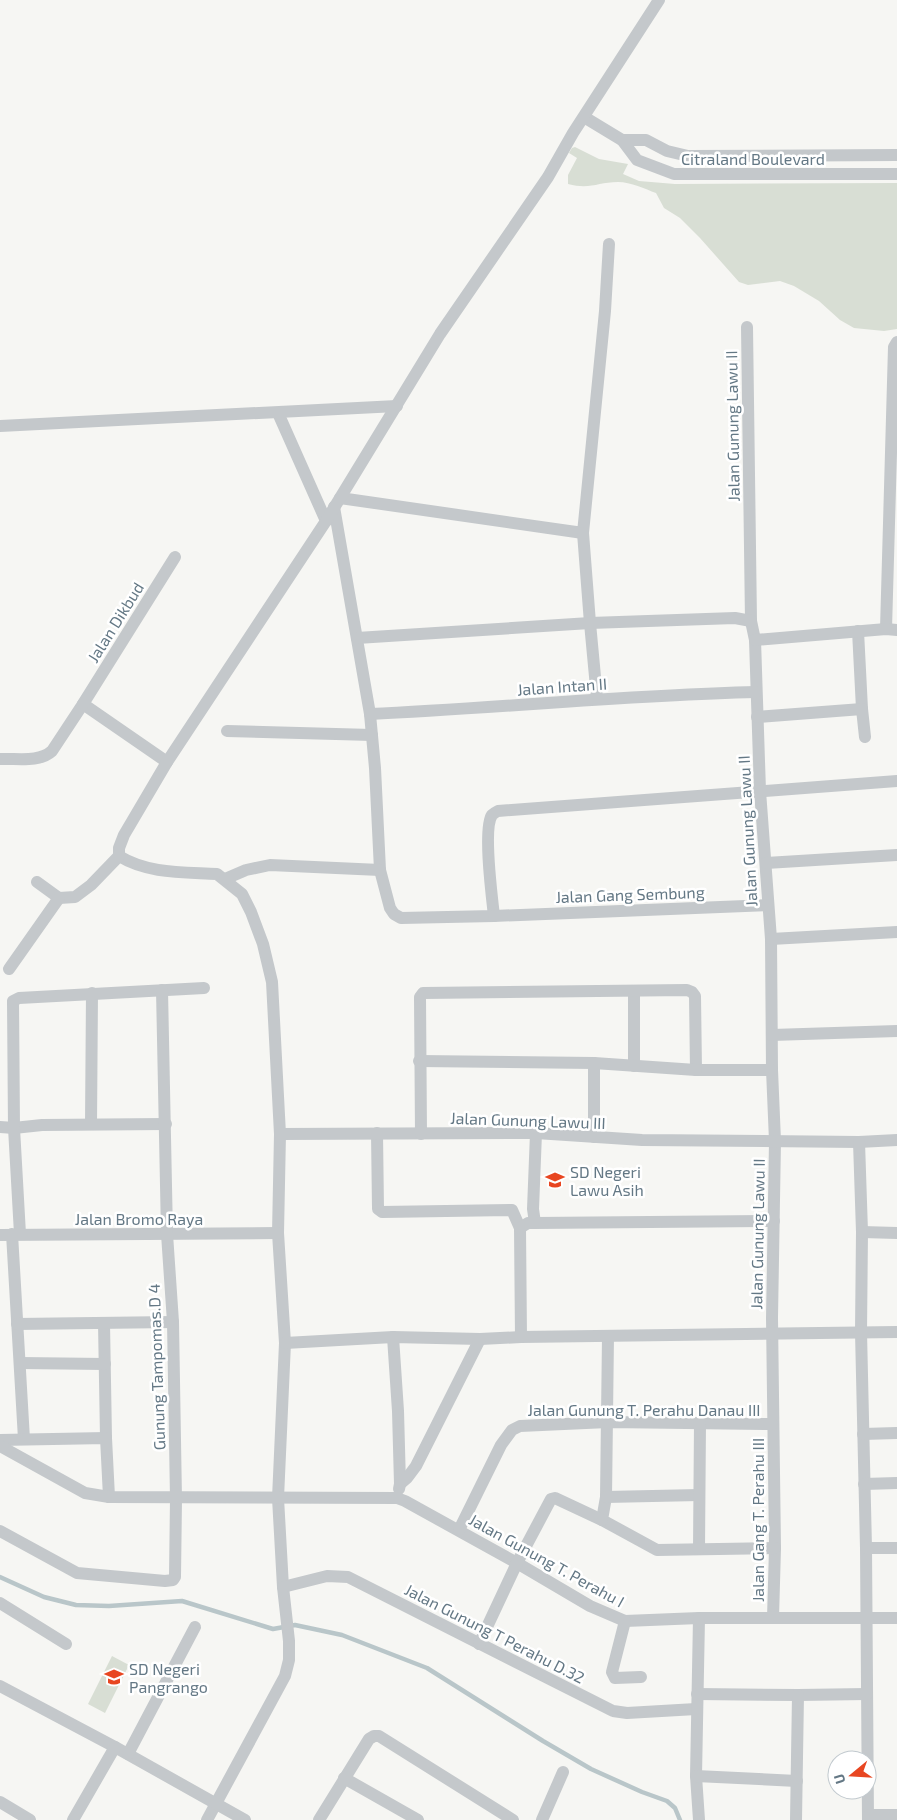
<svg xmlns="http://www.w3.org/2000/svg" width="897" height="1820" font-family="'Exo 2',sans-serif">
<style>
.green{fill:#d8ded4}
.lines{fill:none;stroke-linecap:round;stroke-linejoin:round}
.stream{stroke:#b9c6c9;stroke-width:4.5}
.street{stroke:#c4c8cb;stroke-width:12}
.labels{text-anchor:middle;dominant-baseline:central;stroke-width:5;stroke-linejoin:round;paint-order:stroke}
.street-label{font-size:16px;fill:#647885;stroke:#fff}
.poi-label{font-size:16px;fill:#647885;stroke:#fff;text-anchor:start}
</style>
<rect width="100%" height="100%" fill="#f6f6f3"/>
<!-- green -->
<g class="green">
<path d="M 575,147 L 599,159 L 628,164 L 623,174 L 639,181 L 675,184 L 897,183 L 897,329 L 884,331 L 854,328 L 840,320 L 819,301 L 794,286 L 780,281 L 748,285 L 739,282 L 700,238 L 680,218 L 664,208 L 656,193 C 645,189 631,182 618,182 C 598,182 590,190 568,184 L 568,175 L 577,158 L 569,153 L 572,148 Z"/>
<polygon points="112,1656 129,1665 105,1713 88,1704"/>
</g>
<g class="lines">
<!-- stream -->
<polyline class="stream" points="0,1577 44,1597 76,1605 109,1606 182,1601 273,1629 295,1625 342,1635 427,1668 543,1741 591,1769 642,1792 667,1801 675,1808 680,1820"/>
<!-- street -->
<g class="street">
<polyline points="584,117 622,140 637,160 674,174 897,174"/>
<polyline points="622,140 646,140 667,151 688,156 897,155"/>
<polyline points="747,327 751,621 755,640 760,791 771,939 772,1070 775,1141 772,1318 775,1548 773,1618"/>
<polyline points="278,413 326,521"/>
<polyline points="0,426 397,406"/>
<polyline points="340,498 583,533 605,311 609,244"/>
<path d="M 334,507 L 370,714 L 375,768 L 380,870 L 390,908 L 394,914 L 401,918 L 494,916 C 492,898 483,828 492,815 C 494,813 496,812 498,811 L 897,781"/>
<polyline points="583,533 590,623 597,698"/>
<polyline points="886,629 894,347 897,342"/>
<polyline points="858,631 862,709"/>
<polyline points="357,638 590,623 735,618 751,621"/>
<polyline points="755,640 886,629 897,630"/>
<polyline points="83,704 167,762"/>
<path d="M 370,714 C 499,708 627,695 756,692"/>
<polyline points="757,717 862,709 865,737"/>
<polyline points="227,731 372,735"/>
<path d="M 0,759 C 16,758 39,763 52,751 L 83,704 L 175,557"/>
<path d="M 119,856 C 148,874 184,872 217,874 L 242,894 L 251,912 L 263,944 L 272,982 L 280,1134 L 278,1233 L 285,1343 L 278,1498 L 283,1587 L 289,1641 L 289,1660 L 285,1676 L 207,1820"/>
<polyline points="766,863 897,855"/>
<polyline points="225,879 246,870 270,865 380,870"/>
<polyline points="37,882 59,898 75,897 91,885 119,856 119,848 124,835 167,762 326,521 440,334 548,177 573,133 659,0"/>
<polyline points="494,916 768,905"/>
<polyline points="771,939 897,932"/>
<polyline points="9,969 59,898"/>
<polyline points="772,1035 897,1031"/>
<polyline points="419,1061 594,1063"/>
<polyline points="634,1066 634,991"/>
<polyline points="91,1124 92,993"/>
<polyline points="0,1127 14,1128 42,1125 166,1124"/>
<polyline points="377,1133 378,1209 382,1212 512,1210 520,1228 521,1337"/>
<polyline points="280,1134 536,1133 642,1140 859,1142 897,1140"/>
<polyline points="421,1134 420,997 423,993 687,990 692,992 695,996 696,1070 772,1070"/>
<polyline points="594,1137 594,1063 696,1070"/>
<polyline points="859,1142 862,1232 861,1332 866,1548 868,1820"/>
<polyline points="535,1223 533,1209 536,1133"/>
<polyline points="520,1228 528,1223 535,1223 774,1221"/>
<polyline points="862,1232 897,1233"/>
<polyline points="12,1234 24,1439"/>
<polyline points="20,1234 14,1128 13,1001 19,998 204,988"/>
<polyline points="0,1235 278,1233"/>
<polyline points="104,1323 106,1438"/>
<polyline points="17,1324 173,1322"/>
<polyline points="608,1336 606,1497 602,1520 657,1550 775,1548"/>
<polyline points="393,1337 398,1411 400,1484 399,1489"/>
<polyline points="285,1343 393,1337 480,1339 521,1337 897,1332"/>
<polyline points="20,1363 105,1364"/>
<polyline points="863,1434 897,1433"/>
<polyline points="0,1440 106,1438 109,1497"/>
<polyline points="0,1446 85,1493 109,1497 397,1498 405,1501 517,1563 590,1606 625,1621 699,1618 897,1618"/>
<polyline points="400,1484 407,1478 416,1466 480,1339"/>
<polyline points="864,1484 897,1483"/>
<polyline points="606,1497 699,1495"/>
<polyline points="459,1530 501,1445 512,1430 520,1426 608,1422 772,1424"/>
<polyline points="0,1531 77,1573 165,1581 173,1580 175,1577 176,1499 173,1322 167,1234 162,990"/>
<polyline points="866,1548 897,1548"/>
<polyline points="699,1549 700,1423"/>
<polyline points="283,1587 327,1576 348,1577 613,1711 627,1713 696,1709"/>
<polyline points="0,1603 66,1644"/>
<polyline points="699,1618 696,1776 699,1820"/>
<polyline points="625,1621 612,1672 615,1678 641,1677"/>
<polyline points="479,1644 517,1563 551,1499 555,1498 602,1520"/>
<polyline points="0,1686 115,1747 245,1820"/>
<polyline points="697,1694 798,1695 867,1694"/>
<polyline points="128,1754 195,1627"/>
<polyline points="696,1776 797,1781"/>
<polyline points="344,1778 418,1820"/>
<polyline points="0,1802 30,1820"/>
<polyline points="869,1815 897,1815"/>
<polyline points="73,1820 115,1747"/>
<polyline points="319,1820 369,1739 374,1736 379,1736 513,1820"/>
<polyline points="542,1820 563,1772"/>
<polyline points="796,1820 798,1695"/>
</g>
</g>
<!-- icons -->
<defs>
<g id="school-bare" transform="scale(1.5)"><path d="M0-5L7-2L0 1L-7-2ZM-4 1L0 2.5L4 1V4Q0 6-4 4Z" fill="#e84621" stroke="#fff" stroke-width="2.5" paint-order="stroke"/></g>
</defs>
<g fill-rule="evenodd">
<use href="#school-bare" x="555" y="1180"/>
<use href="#school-bare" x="114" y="1677"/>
</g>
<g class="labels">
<!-- street labels -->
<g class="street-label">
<text x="753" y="158">Citraland Boulevard</text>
<text transform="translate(732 426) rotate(-91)">Jalan Gunung Lawu II</text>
<text transform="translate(115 622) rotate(-58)">Jalan Dikbud</text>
<text transform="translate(562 686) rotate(-4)">Jalan Intan II</text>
<text transform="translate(747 831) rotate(-93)">Jalan Gunung Lawu II</text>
<text transform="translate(630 894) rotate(-2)">Jalan Gang Sembung</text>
<text transform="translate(528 1120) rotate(2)">Jalan Gunung Lawu III</text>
<text x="139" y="1218">Jalan Bromo Raya</text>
<text transform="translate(757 1234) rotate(-89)">Jalan Gunung Lawu II</text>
<text transform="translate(156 1367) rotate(-92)">Gunung Tampomas.D 4</text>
<text x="644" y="1409">Jalan Gunung T. Perahu Danau III</text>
<text transform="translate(757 1520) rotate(-90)">Jalan Gang T. Perahu III</text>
<text transform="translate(547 1560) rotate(29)">Jalan Gunung T. Perahu I</text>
<text transform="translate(495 1633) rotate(27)">Jalan Gunung T Perahu D.32</text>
</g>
<!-- poi labels -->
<g class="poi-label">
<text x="570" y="1171">SD Negeri<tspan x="570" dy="18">Lawu Asih</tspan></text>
<text x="129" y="1668">SD Negeri<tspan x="129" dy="18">Pangrango</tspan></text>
</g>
</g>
<!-- north arrow -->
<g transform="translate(852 1775) rotate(252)"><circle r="24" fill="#ffffff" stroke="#c1c9ce"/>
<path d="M0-4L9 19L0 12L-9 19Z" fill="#e84621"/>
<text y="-8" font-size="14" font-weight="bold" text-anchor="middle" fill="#647885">U</text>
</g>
</svg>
